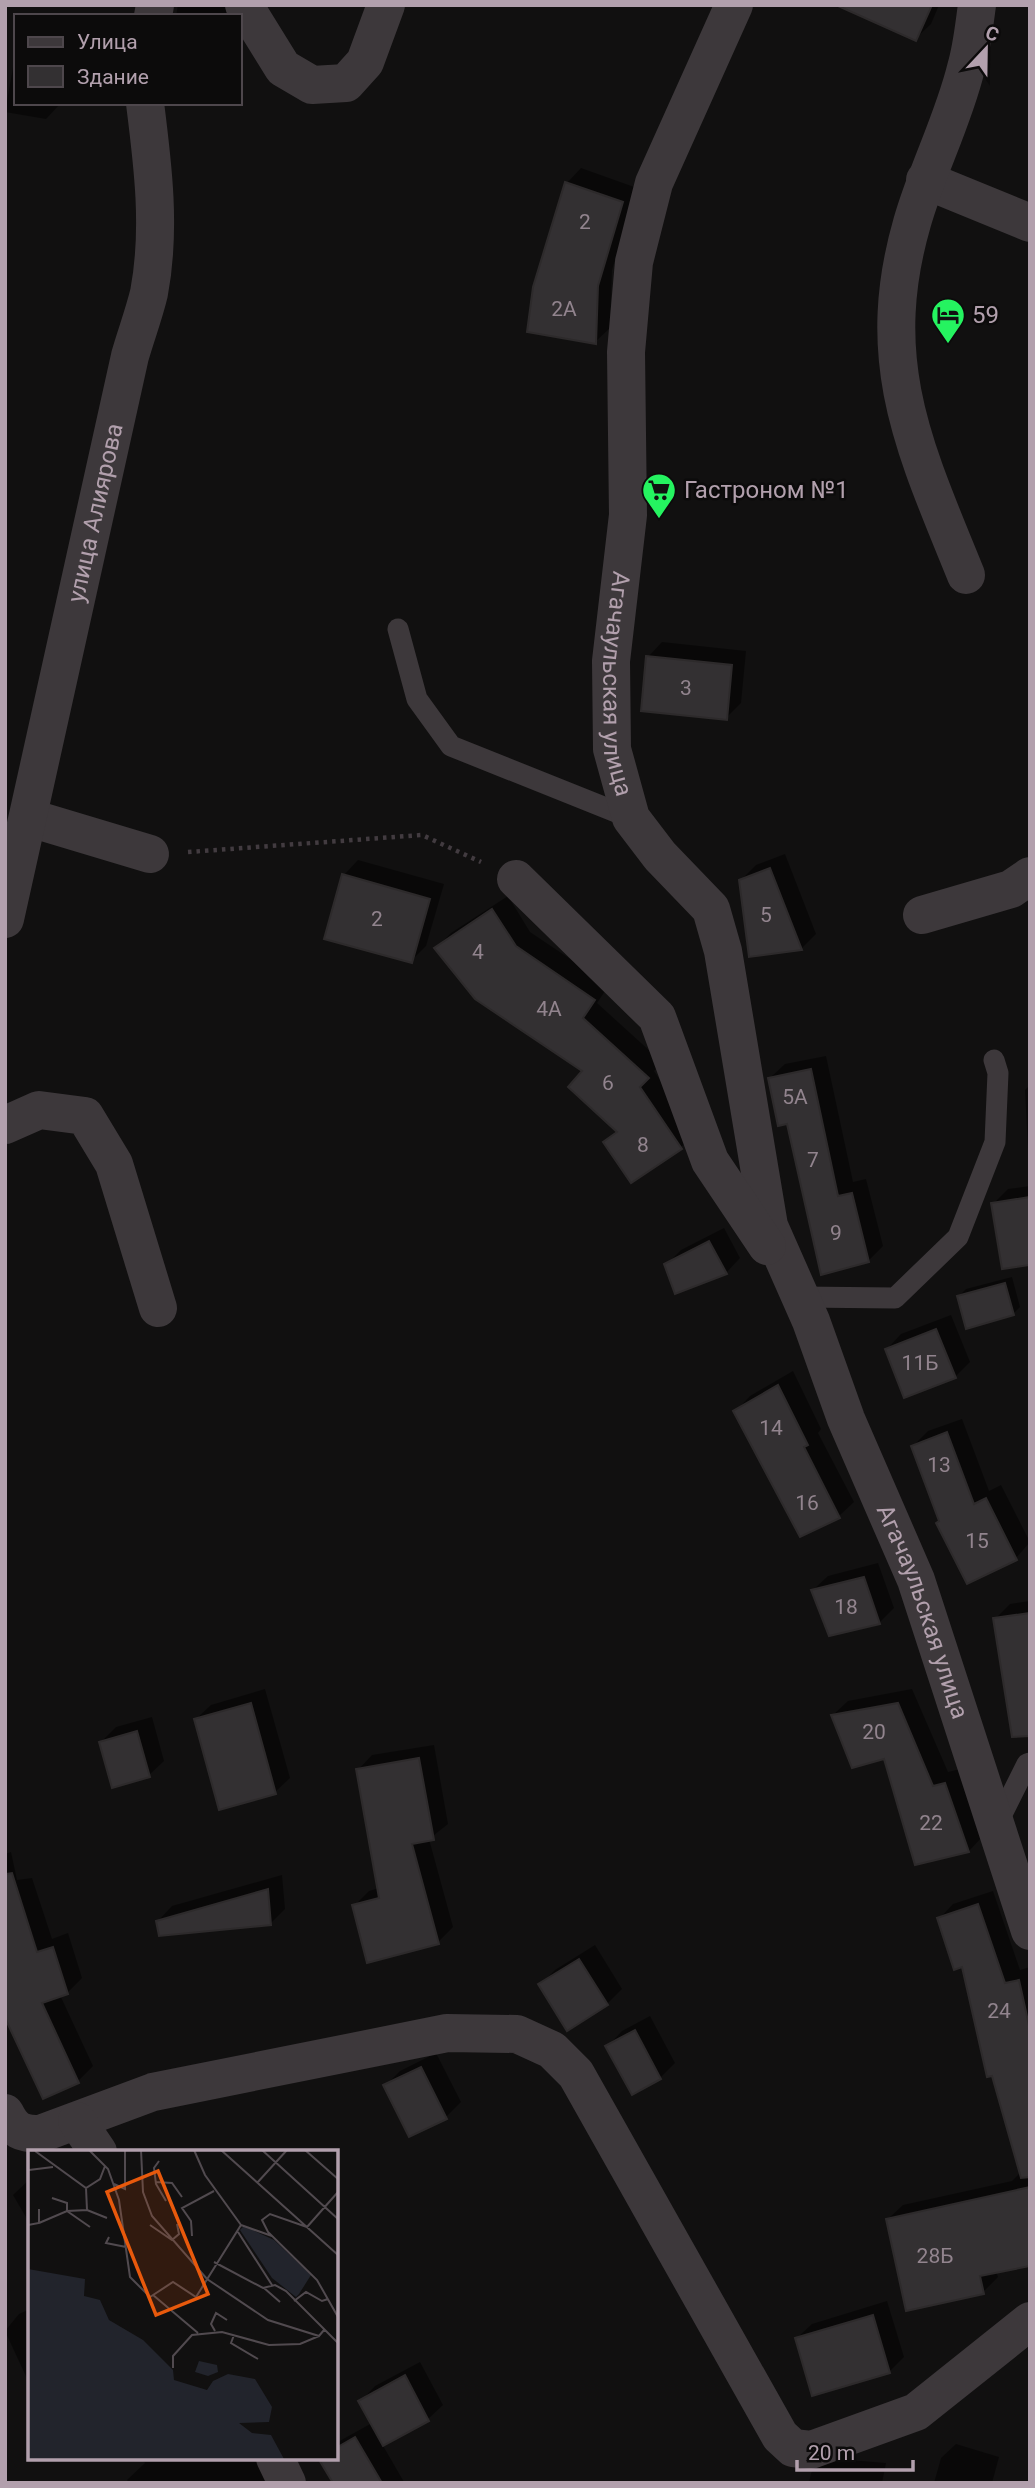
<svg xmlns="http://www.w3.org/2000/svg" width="1035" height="2488" font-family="Roboto,sans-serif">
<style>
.shadow{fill:#0007}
.building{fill:#333032;stroke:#2d2a2b;stroke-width:2}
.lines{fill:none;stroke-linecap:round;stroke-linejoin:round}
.path{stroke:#423b40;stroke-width:4.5;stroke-dasharray:3.5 5;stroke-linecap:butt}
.service{stroke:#3d383b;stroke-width:21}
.minor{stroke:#3d383b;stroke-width:38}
.labels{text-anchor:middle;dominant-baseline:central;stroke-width:5;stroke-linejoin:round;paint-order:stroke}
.number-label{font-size:21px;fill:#92848e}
.poi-label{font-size:24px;fill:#b2a0ad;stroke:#0c0b0b;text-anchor:start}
.street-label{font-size:24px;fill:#b2a0ad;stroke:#0c0b0b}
.inset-road{fill:none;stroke:#514a4f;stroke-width:2}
.view{fill:#e8590c;fill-opacity:0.15;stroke:#e8590c;stroke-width:3.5}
.inset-edge{fill:none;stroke:#b2a0ad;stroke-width:3.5}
</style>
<rect width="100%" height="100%" fill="#111010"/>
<!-- shadow -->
<g class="shadow">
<polygon points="178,5 234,5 233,16 176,16"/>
<polygon points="863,5 939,5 931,24 916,38"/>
<polygon points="16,51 16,103 61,103 46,119 5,112"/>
<polygon points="581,168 637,188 612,270 610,328 595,342 535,288 567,183"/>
<polygon points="662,642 746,651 741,703 726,718 648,657"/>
<polygon points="785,854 816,934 801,949 741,880 756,865"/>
<polygon points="358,860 444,884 426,946 411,961 344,875"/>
<polygon points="508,896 530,932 609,985 597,1003 662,1062 654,1071 696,1133 681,1147 631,1180 605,1142 617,1130 585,1070 436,948 451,933"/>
<polygon points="826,1056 853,1182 866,1179 883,1246 868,1261 788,1122 770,1078 785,1064"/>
<polygon points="1030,1085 1030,1148 1028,1148 1025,1090"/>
<polygon points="1030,1186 1030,1263 993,1204 1008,1189"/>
<polygon points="724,1228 740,1258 726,1273 666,1265 681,1250"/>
<polygon points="1012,1277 1020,1307 1013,1314 959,1296 966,1289"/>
<polygon points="951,1315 970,1362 955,1377 887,1349 901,1334"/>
<polygon points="793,1371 821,1429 818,1433 854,1502 839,1516 801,1534 736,1411 750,1396"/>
<polygon points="962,1419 989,1491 1001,1485 1030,1542 1016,1558 941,1520 913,1446 928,1431"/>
<polygon points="878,1563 894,1608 879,1623 813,1590 828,1576"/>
<polygon points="1030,1601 1030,1690 995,1619 1010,1604"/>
<polygon points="265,1689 290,1778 275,1792 196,1719 211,1705"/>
<polygon points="912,1689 948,1772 960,1769 983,1836 969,1851 916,1863 885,1757 833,1715 848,1701"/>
<polygon points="152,1717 164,1761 149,1775 101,1742 116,1727"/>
<polygon points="434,1745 448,1824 429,1839 453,1927 438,1942 354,1906 369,1891 379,1888 358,1770 372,1755"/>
<polygon points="11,1852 17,1880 32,1878 52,1939 68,1933 82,1978 67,1993 60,1995 93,2066 78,2081 5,2014 5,1854"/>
<polygon points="282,1875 285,1909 270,1924 158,1921 172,1906"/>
<polygon points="993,1891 1020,1970 1030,1967 1030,2264 996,2271 998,2277 983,2292 888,2219 903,2205 1012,2181 1021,2172 964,1965 939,1919 953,1904"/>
<polygon points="595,1945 622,1989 607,2004 567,2029 540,1985 555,1970"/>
<polygon points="650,2016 675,2063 660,2078 608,2046 622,2031"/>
<polygon points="436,2053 461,2102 446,2117 385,2086 400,2071"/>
<polygon points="30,2179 30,2224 13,2195"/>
<polygon points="887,2301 904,2357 889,2372 797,2338 812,2324"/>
<polygon points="30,2309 30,2385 5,2331 19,2314"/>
<polygon points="420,2362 443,2405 428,2419 382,2444 404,2482 335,2483 336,2443 372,2423 361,2401 375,2386"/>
<polygon points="956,2444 999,2457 992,2483 934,2483 941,2458"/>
<polygon points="142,2458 271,2458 288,2483 129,2483 127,2480 145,2463"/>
<polygon points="825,2458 886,2463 882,2483 809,2483 811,2473"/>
</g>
<!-- building -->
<g class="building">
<polygon points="836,5 932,5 916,41"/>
<polygon points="565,182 623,202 598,286 596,344 527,332 533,287"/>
<polygon points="646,656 732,665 727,720 641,711"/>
<polygon points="770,868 802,950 749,957 739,880"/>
<polygon points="342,874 430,899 412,963 324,939"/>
<polygon points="492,909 516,946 595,1000 583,1018 649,1078 640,1087 682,1149 631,1183 603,1142 617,1132 568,1087 582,1071 475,999 434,948"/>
<polygon points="811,1069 838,1196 852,1193 869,1262 821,1275 787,1124 778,1126 768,1078"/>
<polygon points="1030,1197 1030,1265 1002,1269 991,1203"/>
<polygon points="709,1241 727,1274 675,1294 664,1264"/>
<polygon points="1005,1283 1014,1315 966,1329 957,1296"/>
<polygon points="936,1329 956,1378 904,1398 885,1349"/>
<polygon points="778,1385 808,1445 804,1447 840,1518 800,1537 733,1411"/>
<polygon points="947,1432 974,1504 986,1498 1017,1560 967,1584 936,1523 939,1521 911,1446"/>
<polygon points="864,1577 880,1624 829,1636 811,1590"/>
<polygon points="1030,1613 1030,1736 1012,1737 993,1618"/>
<polygon points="251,1703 276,1794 219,1810 194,1719"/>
<polygon points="898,1703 933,1786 945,1783 969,1852 915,1865 884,1759 852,1768 831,1715"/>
<polygon points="137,1731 150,1777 112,1788 99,1742"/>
<polygon points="419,1758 434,1840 412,1844 439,1944 367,1963 352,1905 379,1898 356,1769"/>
<polygon points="12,1873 37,1952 53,1947 68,1994 42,2003 79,2083 43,2099 5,2018 5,1874"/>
<polygon points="268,1889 271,1925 159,1936 156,1921"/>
<polygon points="978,1904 1005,1983 1019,1980 1030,2030 1030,2177 1021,2178 992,2076 987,2077 962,1967 954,1970 937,1918"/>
<polygon points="579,1959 608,2005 567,2031 538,1984"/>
<polygon points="635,2030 661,2079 632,2095 605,2046"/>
<polygon points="421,2067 447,2119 409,2137 383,2085"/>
<polygon points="1030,2187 1030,2266 980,2276 984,2294 906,2311 886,2219"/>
<polygon points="873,2315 890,2373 812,2396 795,2338"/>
<polygon points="405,2375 429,2421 383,2446 358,2401"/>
<polygon points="355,2437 382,2483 333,2483 318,2458 336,2458 336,2448"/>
</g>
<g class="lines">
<!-- path -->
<polyline class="path" points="188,852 422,835 481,862"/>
<!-- service -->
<g class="service">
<polyline points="398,629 417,699 451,746 631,818"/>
<polyline points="801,1297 895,1298 958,1237 995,1142 998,1073 994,1060"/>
<polyline points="996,1826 1027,1764 1030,1763"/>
</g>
<!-- minor -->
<g class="minor">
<polyline points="244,5 283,68 312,85 346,83 365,62 386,5"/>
<path id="s1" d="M 734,5 L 654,183 L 634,262 L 626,352 L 628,515 L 611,661 L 612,749 L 631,818 L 660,856 L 711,909 L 723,951 L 769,1226 L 811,1321 L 846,1419 L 916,1580 L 1030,1931"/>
<polyline points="153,16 155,5"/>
<polyline points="925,180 1030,223"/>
<path d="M 966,575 C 915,449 872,362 912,223 C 927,170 953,121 966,68 C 972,48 974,26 977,5"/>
<polyline points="30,818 150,854"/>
<polyline points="516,879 657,1017 710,1161 767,1246"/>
<polyline points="922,915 1011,889 1030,876"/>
<path id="s2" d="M 5,919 L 130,356 C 136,335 144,314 149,293 C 161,230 153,166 145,103"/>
<polyline points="5,1125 39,1110 85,1116 114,1164 158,1308"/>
<path d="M 5,2113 C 14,2131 22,2134 40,2134 L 153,2092 L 447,2033 L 517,2034 L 552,2050 L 576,2074 L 780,2436 L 793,2448 L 811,2450 L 916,2412 L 1030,2321"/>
<polyline points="77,2121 98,2152"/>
<polyline points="275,2458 287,2483"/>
</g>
</g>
<!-- icons -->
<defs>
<g id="hotel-pin" transform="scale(1.75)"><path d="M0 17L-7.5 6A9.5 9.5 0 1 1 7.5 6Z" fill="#25f360" stroke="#0c0b0b"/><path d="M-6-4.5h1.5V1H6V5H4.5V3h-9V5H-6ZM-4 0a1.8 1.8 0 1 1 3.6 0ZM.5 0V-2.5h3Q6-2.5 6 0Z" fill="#111"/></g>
<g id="supermarket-pin" transform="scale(1.75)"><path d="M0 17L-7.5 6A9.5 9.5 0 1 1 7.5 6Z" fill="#25f360" stroke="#0c0b0b"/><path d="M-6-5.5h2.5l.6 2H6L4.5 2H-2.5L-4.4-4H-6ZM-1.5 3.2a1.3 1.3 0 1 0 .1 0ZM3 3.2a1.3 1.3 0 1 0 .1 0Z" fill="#111"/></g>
</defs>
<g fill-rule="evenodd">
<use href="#hotel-pin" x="948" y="315"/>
<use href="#supermarket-pin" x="659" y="490"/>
</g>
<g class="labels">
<!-- number labels -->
<g class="number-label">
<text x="585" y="222">2</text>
<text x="564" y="309">2А</text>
<text x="686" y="688">3</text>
<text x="766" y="915">5</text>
<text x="377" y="919">2</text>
<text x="478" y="952">4</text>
<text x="549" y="1009">4А</text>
<text x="608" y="1083">6</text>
<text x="795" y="1097">5А</text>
<text x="643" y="1145">8</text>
<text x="813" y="1160">7</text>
<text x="836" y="1233">9</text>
<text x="920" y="1363">11Б</text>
<text x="771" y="1428">14</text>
<text x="939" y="1465">13</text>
<text x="807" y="1503">16</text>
<text x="977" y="1541">15</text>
<text x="846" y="1607">18</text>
<text x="874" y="1732">20</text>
<text x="931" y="1823">22</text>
<text x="999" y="2011">24</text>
<text x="935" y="2256">28Б</text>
</g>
<!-- poi labels -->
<g class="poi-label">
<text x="972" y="315">59</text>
<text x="684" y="490">Гастроном №1</text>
</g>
<!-- street labels -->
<g class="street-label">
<text stroke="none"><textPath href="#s2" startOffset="416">улица Алиярова</textPath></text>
<text stroke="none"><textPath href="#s1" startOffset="700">Агачаульская улица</textPath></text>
<text stroke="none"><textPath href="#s1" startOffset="1696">Агачаульская улица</textPath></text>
</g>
</g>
<!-- overview -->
<g transform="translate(28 2150)">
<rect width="310" height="310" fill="#111010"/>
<path d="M 0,119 L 57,129 L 56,146 L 72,150 L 81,170 L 115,190 L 145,220 L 146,230 L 179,240 L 185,231 L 200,224 L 227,229 L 244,257 L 241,272 L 211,273 L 224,283 L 243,285 L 256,309 L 0,309 Z" fill="#22242c"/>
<path d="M 216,76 L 246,90 L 283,125 L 271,144 L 268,147 L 244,128 L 212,80 Z" fill="#22242c"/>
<path d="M 171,211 L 189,215 L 190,222 L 180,226 L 167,222 Z" fill="#22242c"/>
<path class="inset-road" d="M 61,0 L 80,19 L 91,50 L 102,127 L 122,147 L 145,132 L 168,147 L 213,75 L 244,86M 113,0 L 115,42 L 124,66 L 179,129 L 240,170 L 291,186 L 296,180M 166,0 L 177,25 L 213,75M 193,0 L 310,105M 234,0 L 310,69M 277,0 L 310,29M 7,1 L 58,38 L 72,29 L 77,16M 131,11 L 126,18 L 128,34 L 138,51M 1,20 L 25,17M 128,32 L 144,33 L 154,47M 229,33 L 259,0M 86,34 L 97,39 L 97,0M 310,42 L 279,77 L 242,64 L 234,70 L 240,82 L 289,130 L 310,167M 24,48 L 39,53 L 39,61 L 62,77M 59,60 L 79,68M 11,73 L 39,61 L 59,60 L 58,38M 0,75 L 11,73 L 11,59M 122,75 L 144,90 L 151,84 L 149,74M 210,82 L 244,135M 164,86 L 163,71 L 154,58 L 186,41M 81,87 L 78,93 L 98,97M 186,112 L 235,138 L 247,135 L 258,141 L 310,193M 236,138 L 252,152M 125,145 L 170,183M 266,151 L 278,142 L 294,151 L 300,149M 187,181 L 183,174 L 188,163 L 199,170M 206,185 L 203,193 L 230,209M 145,218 L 145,206 L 164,185 L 194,182 L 241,195 L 272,194 L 291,186"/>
<path class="view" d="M 130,21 L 180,144 L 128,165 L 79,42 Z"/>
<rect width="310" height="310" class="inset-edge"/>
</g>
<!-- border -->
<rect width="1035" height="2488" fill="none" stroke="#b2a0ad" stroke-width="14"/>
<!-- legend -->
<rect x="14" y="14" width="228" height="91" fill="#0c0b0b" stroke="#4e474c" stroke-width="2"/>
<rect x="28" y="37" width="35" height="10" fill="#3d383b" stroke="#4e474c" stroke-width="2"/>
<text x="77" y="49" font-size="21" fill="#b2a0ad">Улица</text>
<rect x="28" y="66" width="35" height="21" fill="#333032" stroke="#4e474c" stroke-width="2"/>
<text x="77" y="84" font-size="21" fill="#b2a0ad">Здание</text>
<!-- north arrow -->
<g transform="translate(986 49) rotate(22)" stroke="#0c0b0b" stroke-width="5" paint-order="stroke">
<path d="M0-5L12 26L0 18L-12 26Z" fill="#b2a0ad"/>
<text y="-10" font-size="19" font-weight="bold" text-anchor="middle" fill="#b2a0ad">С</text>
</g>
<!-- scale -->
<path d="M797 2460v10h116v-10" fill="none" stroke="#b2a0ad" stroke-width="3.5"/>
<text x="808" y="2460" font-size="21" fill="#b2a0ad" stroke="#0c0b0b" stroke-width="5" paint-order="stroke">20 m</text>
</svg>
